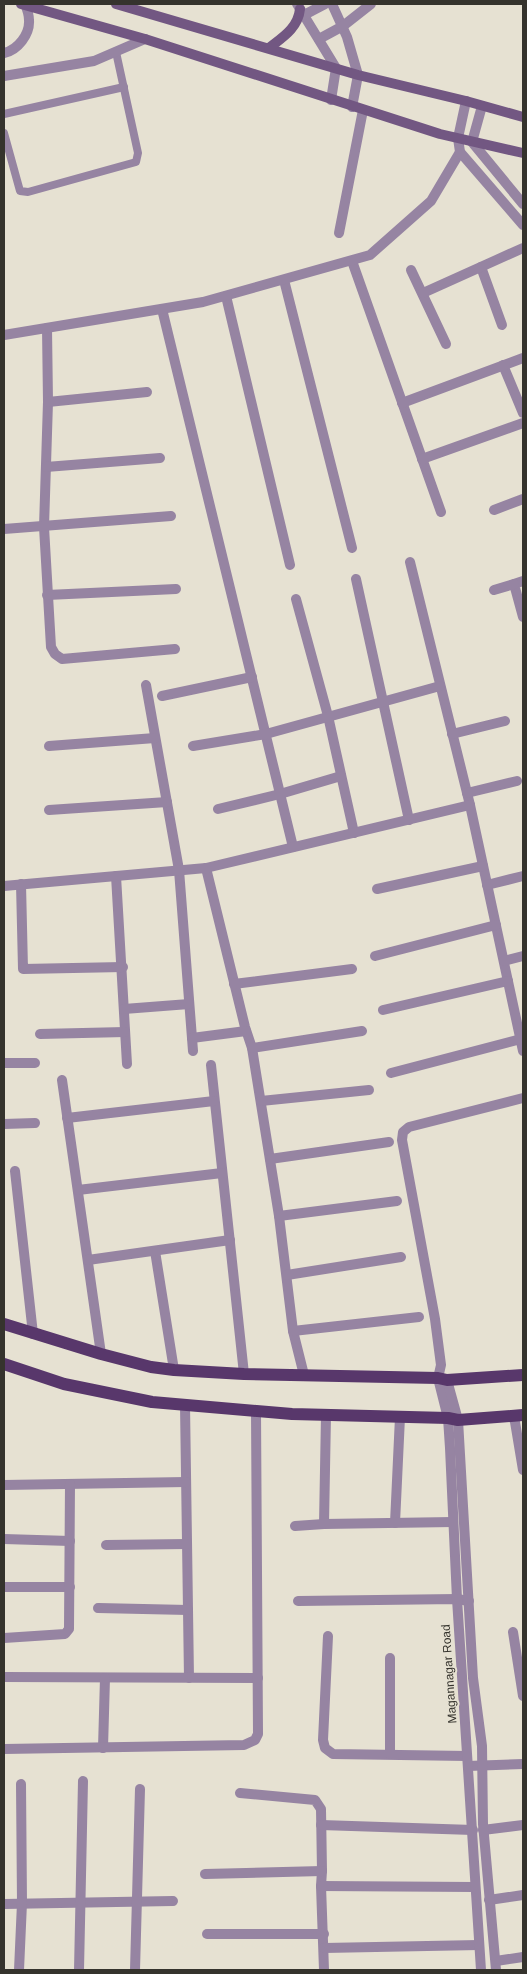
<svg xmlns="http://www.w3.org/2000/svg" width="527" height="1974" font-family="Helvetica,sans-serif">
<style>
.lines{fill:none;stroke-linecap:round;stroke-linejoin:round}
.service{stroke:#9684a2;stroke-width:8}
.minor{stroke:#9684a2;stroke-width:10}
.tertiary{stroke:#9684a2;stroke-width:10}
.secondary{stroke:#725782;stroke-width:10}
.primary{stroke:#58376b;stroke-width:12}
.labels{text-anchor:middle;dominant-baseline:central;stroke-width:4;stroke-linejoin:round;paint-order:stroke}
.street-label{font-size:12px;fill:#35332d;stroke:#e6e1d2}
</style>
<rect width="100%" height="100%" fill="#e6e1d2"/>
<g class="lines">
<!-- service -->
<g class="service">
<polyline points="4,114 124,87"/>
<polyline points="4,133 20,191 28,192 136,162 138,153 116,52"/>
</g>
<!-- minor -->
<g class="minor">
<polyline points="339,233 363,110"/>
<polyline points="352,261 441,512"/>
<polyline points="481,267 502,325"/>
<polyline points="411,270 446,344"/>
<polyline points="284,280 352,548"/>
<polyline points="423,293 523,248"/>
<polyline points="226,296 290,565"/>
<polyline points="162,309 293,847"/>
<polyline points="47,328 48,402 44,527 51,647 55,654 62,659 175,649"/>
<polyline points="4,335 203,302 370,255 431,201 460,152"/>
<polyline points="503,365 523,413"/>
<polyline points="48,402 147,392"/>
<polyline points="402,403 523,358"/>
<polyline points="422,459 523,423"/>
<polyline points="46,467 160,458"/>
<polyline points="494,510 523,499"/>
<polyline points="4,529 171,516"/>
<polyline points="410,562 470,805 523,1051"/>
<polyline points="356,579 409,820"/>
<polyline points="523,581 514,584 523,617"/>
<polyline points="494,590 514,584"/>
<polyline points="47,595 176,589"/>
<polyline points="296,599 328,716 354,833"/>
<polyline points="146,685 179,870 193,1051"/>
<polyline points="162,696 252,677"/>
<polyline points="452,734 505,721"/>
<polyline points="49,746 155,738"/>
<polyline points="193,746 266,734 440,686"/>
<polyline points="467,793 517,781"/>
<polyline points="218,809 280,794 341,776"/>
<polyline points="49,810 167,802"/>
<polyline points="206,868 245,1027 252,1048 279,1216 293,1331 304,1375"/>
<polyline points="116,876 127,1064"/>
<polyline points="21,884 23,969 123,967"/>
<polyline points="487,885 523,876"/>
<polyline points="4,886 206,868 470,805"/>
<polyline points="377,889 483,866"/>
<polyline points="375,956 496,925"/>
<polyline points="504,961 523,956"/>
<polyline points="234,984 352,969"/>
<polyline points="124,1009 189,1004"/>
<polyline points="383,1010 508,981"/>
<polyline points="40,1034 125,1032"/>
<polyline points="192,1038 246,1031"/>
<polyline points="252,1048 362,1031"/>
<polyline points="4,1063 35,1063"/>
<polyline points="211,1065 244,1374"/>
<polyline points="391,1073 521,1039"/>
<polyline points="62,1080 101,1354"/>
<polyline points="261,1101 369,1090"/>
<polyline points="67,1118 214,1101"/>
<polyline points="4,1124 35,1123"/>
<polyline points="270,1159 389,1142"/>
<polyline points="15,1171 33,1334"/>
<polyline points="78,1190 222,1173"/>
<polyline points="279,1216 397,1201"/>
<polyline points="155,1251 174,1370"/>
<polyline points="88,1260 230,1240"/>
<polyline points="287,1275 401,1257"/>
<polyline points="293,1331 419,1317"/>
<polyline points="438,1378 441,1365 435,1319 402,1140 403,1132 409,1127 523,1098"/>
<polyline points="185,1405 189,1678"/>
<polyline points="514,1416 523,1470"/>
<polyline points="4,1485 186,1482"/>
<polyline points="395,1523 400,1417"/>
<polyline points="324,1524 326,1415"/>
<polyline points="295,1526 324,1524 453,1522"/>
<polyline points="4,1539 70,1541"/>
<polyline points="106,1545 187,1544"/>
<polyline points="4,1587 70,1587"/>
<polyline points="298,1601 457,1599 469,1601"/>
<polyline points="98,1608 188,1610"/>
<polyline points="513,1632 523,1696"/>
<polyline points="328,1636 323,1740 325,1748 333,1754 467,1756"/>
<polyline points="4,1638 65,1634 69,1629 70,1484"/>
<polyline points="390,1658 390,1754"/>
<polyline points="4,1677 258,1678"/>
<polyline points="103,1748 105,1678"/>
<polyline points="4,1749 244,1745 255,1740 258,1734 256,1411"/>
<polyline points="468,1766 523,1764"/>
<polyline points="240,1793 315,1800 321,1809 322,1871 321,1886 324,1970"/>
<polyline points="321,1825 473,1830"/>
<polyline points="483,1830 523,1825"/>
<polyline points="205,1874 322,1871"/>
<polyline points="321,1886 474,1887"/>
<polyline points="489,1900 523,1895"/>
<polyline points="4,1904 173,1901"/>
<polyline points="207,1934 324,1934"/>
<polyline points="324,1948 479,1945"/>
<polyline points="496,1961 523,1957"/>
<polyline points="19,1970 22,1903 21,1784"/>
<polyline points="79,1970 83,1781"/>
<polyline points="135,1970 140,1789"/>
</g>
<!-- tertiary -->
<g class="tertiary">
<polyline points="297,4 336,68 331,100"/>
<polyline points="332,4 347,37 358,75 352,107"/>
<polyline points="304,15 325,4"/>
<polyline points="319,39 343,26 371,4"/>
<path d="M 4,53 C 18,50 30,34 29,20 C 29,15 27,9 25,4"/>
<polyline points="4,76 94,61 145,39"/>
<polyline points="466,101 458,138 460,152 523,225"/>
<polyline points="482,106 472,142 523,204"/>
<polyline points="438,1378 448,1418 450,1448 457,1599 481,1970"/>
<polyline points="447,1380 458,1420 473,1678 482,1746 483,1824 496,1970"/>
</g>
<!-- secondary -->
<g class="secondary">
<polyline points="21,4 145,39 440,134 523,153"/>
<polyline points="116,4 358,75 466,101 523,117"/>
<path d="M 269,48 C 283,37 298,28 300,9"/>
</g>
<!-- primary -->
<g class="primary">
<polyline points="4,1324 101,1354 151,1367 174,1370 244,1374 438,1378 447,1380 523,1375"/>
<polyline points="4,1364 64,1384 152,1402 292,1414 448,1418 458,1420 523,1415"/>
</g>
</g>
<g class="labels">
<!-- street labels -->
<g class="street-label">
<text transform="translate(449 1674) rotate(-94)">Magannagar Road</text>
</g>
</g>
<!-- border -->
<rect width="527" height="1974" fill="none" stroke="#35332d" stroke-width="10"/>
</svg>
